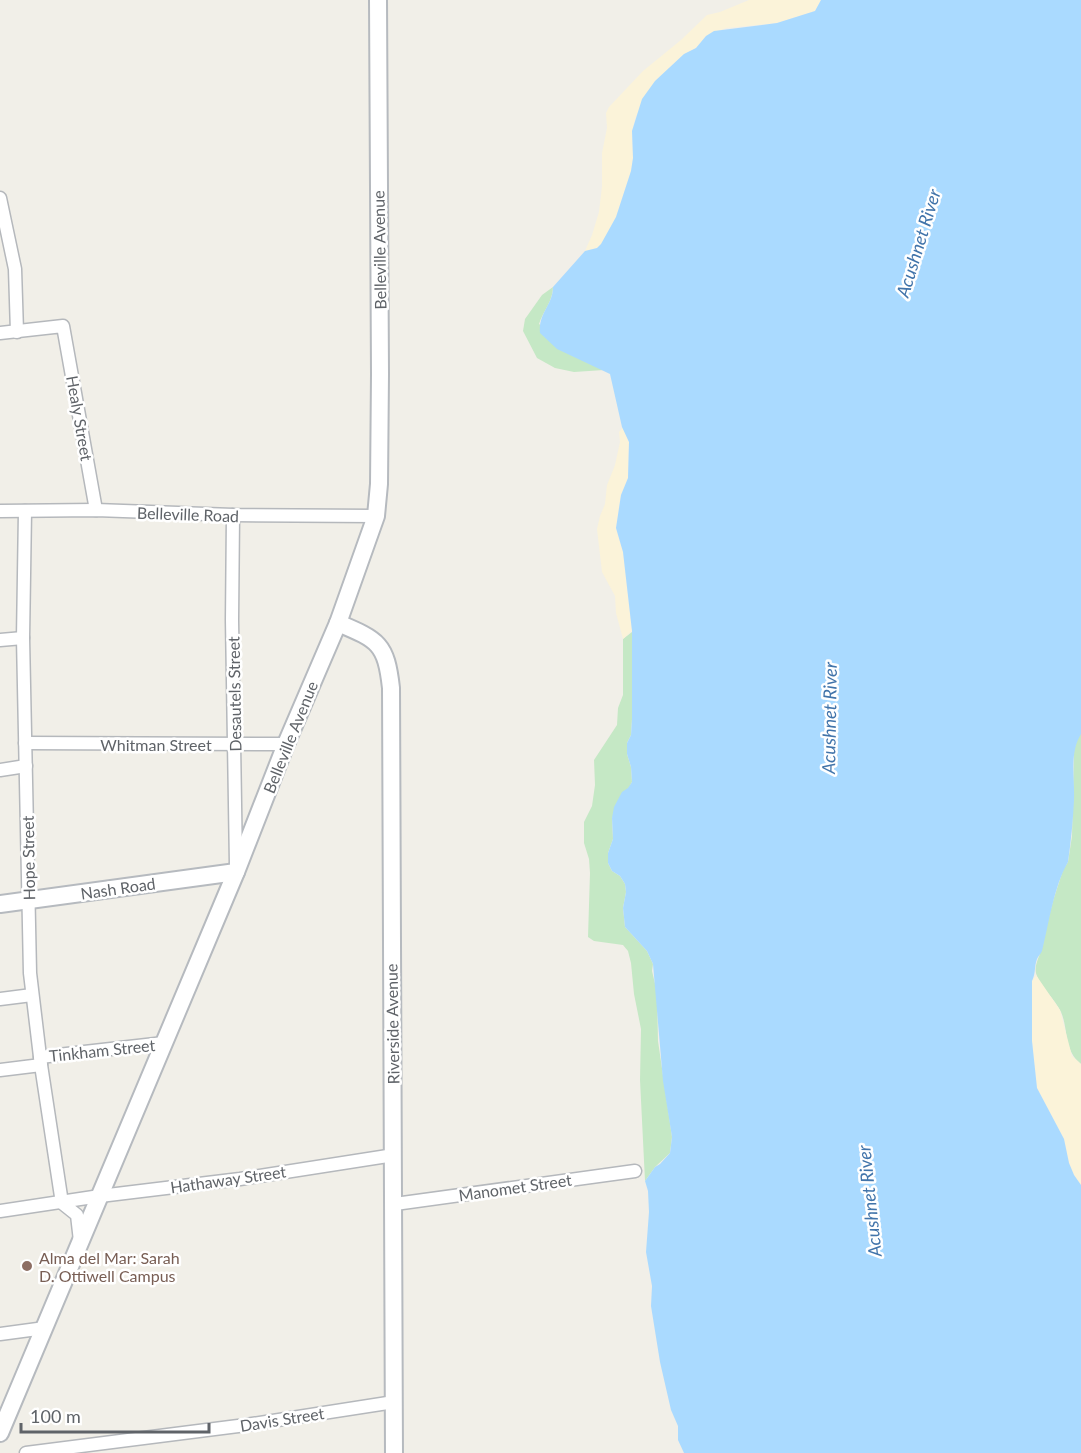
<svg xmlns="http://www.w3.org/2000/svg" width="1081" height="1453" font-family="Lato,sans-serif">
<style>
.green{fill:#c5e8c5}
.sand{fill:#fbf3d9}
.water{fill:#aadaff}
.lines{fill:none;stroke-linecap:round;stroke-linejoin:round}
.street-casing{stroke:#b5b8bc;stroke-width:15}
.secondary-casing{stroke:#b6babf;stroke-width:20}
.street{stroke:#fff;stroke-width:12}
.secondary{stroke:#fff;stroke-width:16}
.education-dot{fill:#8d6e63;stroke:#fff;stroke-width:2}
.labels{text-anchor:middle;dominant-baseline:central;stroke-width:5;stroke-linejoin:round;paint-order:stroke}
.street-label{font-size:16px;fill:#5f6368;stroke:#fff}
.education-label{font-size:16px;fill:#785e54;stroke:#fff;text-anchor:start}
.water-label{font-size:18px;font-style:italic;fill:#4174aa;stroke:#fff}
</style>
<rect width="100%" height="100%" fill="#f1efe8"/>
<!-- green -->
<g class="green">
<path d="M 553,287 C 553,301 543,311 539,324 L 604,370 L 574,372 L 555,368 L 537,358 L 523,331 L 525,319 L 542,295 Z"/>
<polygon points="632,632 632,719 631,735 627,743 627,754 631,767 632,782 612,818 613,839 608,853 608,863 612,871 620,876 625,884 626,892 623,908 625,927 647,951 653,964 652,971 657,992 658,1041 672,1137 670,1153 655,1167 645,1181 640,1080 641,1029 634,994 631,963 628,951 623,945 594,941 588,937 590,873 589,859 584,843 584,822 592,806 595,785 594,760 617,725 618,708 623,695 623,639"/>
<path d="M 1081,726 L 1081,1064 C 1063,1049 1069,1031 1061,1012 C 1055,999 1042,989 1037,976 C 1032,965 1042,955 1042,944 L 1053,901 L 1063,870 L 1068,862 L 1072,836 L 1074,750 Z"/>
</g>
<!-- sand -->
<g class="sand">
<polygon points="749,0 821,0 815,11 777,23 726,28 706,36 696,48 684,54 655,81 636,116 632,131 633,158 631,171 616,217 602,244 597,248 585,251 592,235 599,212 602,186 602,153 607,128 606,113 609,107 643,71 681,40 707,15 720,12"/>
<polygon points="623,427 629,442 628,478 621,495 616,528 623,552 632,631 623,639 616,613 615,596 602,572 597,529 600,516 605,504 607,485 615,465 620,442 619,432"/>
<polygon points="1036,975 1060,1010 1072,1056 1081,1064 1081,1185 1074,1175 1069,1163 1064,1139 1037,1088 1032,1041 1032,981"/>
</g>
<!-- water -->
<path class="water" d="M 821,0 L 1081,0 L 1081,734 C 1069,753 1075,779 1074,800 C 1073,821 1071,841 1068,862 C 1054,886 1049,923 1042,951 C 1041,954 1038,956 1037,959 C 1034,967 1036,973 1032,981 L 1032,1041 L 1037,1088 L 1064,1139 L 1069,1163 L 1074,1175 L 1081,1185 L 1081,1453 L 684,1453 L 678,1440 L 678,1426 L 671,1410 L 660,1362 L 651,1306 L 652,1286 L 646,1252 L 649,1212 L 648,1191 L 645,1181 L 655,1167 L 660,1164 L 670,1153 L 672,1137 L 663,1081 L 653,964 L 647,951 L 625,927 L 623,908 L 626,892 L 625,884 L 620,876 L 612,871 L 608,863 L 608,853 L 613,839 L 612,818 L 614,807 L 622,792 L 628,788 L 632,782 L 631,767 L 627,754 L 627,743 L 631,735 L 632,719 L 632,631 L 623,552 L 616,528 L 621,495 L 628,478 L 629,442 L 622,427 L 610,374 L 557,349 L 540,333 C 538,313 553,305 553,287 L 585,251 L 597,248 L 601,244 L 616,217 L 631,171 L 633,158 L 632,131 L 642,99 L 655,81 L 684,54 L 696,48 L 706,36 L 714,31 L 777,23 L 815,11 Z"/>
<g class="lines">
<!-- street casing -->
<g class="street-casing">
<g id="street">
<polyline points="0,198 15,269 17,332"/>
<polyline points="0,333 63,326 96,510"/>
<polyline points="0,511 96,510 233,515 376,516"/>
<polyline points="25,511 23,638 30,973 41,1065 62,1203 77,1215 80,1241"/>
<polyline points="233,515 232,620 236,865"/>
<polyline points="0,640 23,638"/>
<polyline points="25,743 286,744"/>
<polyline points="0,770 26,766"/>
<polyline points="0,999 32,995"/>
<polyline points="40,1057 164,1043"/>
<polyline points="0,1070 41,1065"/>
<polyline points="395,1204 635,1171"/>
<polyline points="0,1211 100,1196 240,1179 394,1155"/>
<polyline points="0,1334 45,1328"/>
<polyline points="26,1453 246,1425 394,1402"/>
</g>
</g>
<!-- secondary casing -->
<g class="secondary-casing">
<g id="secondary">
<path d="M 338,623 C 378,640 386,643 391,688 L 394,1453"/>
<polyline points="0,904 236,872"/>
<polyline points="0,1433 236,872 286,744 338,623 376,516 379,484 380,374 378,0"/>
</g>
</g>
<!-- street -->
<use href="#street" class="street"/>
<!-- secondary -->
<use href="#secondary" class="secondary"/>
</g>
<!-- markers -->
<circle class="education-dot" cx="27" cy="1266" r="6"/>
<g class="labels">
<!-- street labels -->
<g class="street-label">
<text transform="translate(379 250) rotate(-91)">Belleville Avenue</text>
<text transform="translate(80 418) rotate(80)">Healy Street</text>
<text transform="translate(188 514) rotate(2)">Belleville Road</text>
<text transform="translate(234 694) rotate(-91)">Desautels Street</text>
<text transform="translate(290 737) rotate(-68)">Belleville Avenue</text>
<text x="156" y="744">Whitman Street</text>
<text transform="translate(28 858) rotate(-91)">Hope Street</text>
<text transform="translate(118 888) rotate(-8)">Nash Road</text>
<text transform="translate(392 1024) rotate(-91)">Riverside Avenue</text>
<text transform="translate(102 1050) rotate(-6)">Tinkham Street</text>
<text transform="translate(228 1179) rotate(-8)">Hathaway Street</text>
<text transform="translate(515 1187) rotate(-8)">Manomet Street</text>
<text transform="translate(282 1419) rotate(-9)">Davis Street</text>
</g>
<!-- education labels -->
<g class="education-label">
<text x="39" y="1257">Alma del Mar: Sarah<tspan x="39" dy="18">D. Ottiwell Campus</tspan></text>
</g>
<!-- water labels -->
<g class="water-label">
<text transform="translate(918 243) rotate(-73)">Acushnet River</text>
<text transform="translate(829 718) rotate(-89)">Acushnet River</text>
<text transform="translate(869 1201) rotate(-96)">Acushnet River</text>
</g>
</g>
<!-- scale -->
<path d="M21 1423v9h188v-9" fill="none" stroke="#5f6368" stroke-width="3"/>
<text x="30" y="1423" font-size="18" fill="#5f6368" stroke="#ffffff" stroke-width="4.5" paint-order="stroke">100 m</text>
</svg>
